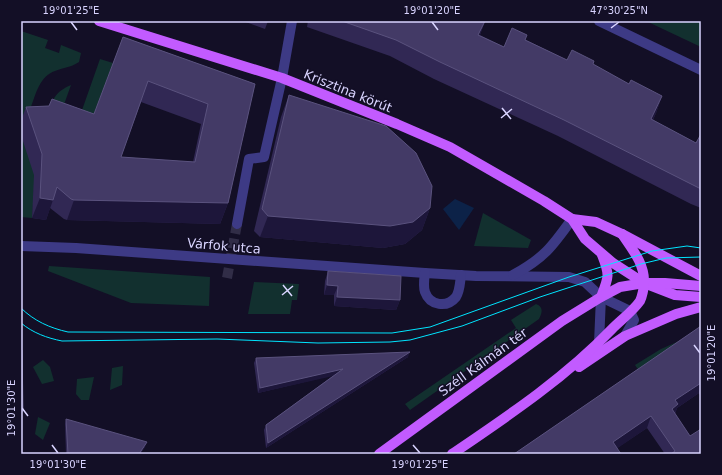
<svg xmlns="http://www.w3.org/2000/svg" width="722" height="475" font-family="'DejaVu Sans',sans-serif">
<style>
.green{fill:#12302f}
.water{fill:#0c2248}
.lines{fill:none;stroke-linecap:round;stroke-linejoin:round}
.minor-tunnel{stroke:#312d47;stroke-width:10;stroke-dasharray:10 5;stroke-linecap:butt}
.minor{stroke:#3d3a85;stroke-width:10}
.major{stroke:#c25bff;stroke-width:10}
.tram{stroke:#00e5ff;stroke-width:1}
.wall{fill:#312854;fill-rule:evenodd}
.shaded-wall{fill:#1d163a}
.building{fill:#433a66;stroke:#5a527e;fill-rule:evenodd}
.ticks{fill:none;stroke:#d9d4ff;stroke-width:1.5}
.labels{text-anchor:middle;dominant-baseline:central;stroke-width:3;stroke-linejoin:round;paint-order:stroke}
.street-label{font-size:13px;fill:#d9d4ff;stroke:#130f26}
.neatline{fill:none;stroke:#d9d4ff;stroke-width:1.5}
.ticks-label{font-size:10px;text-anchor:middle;fill:#d9d4ff}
</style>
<rect width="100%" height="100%" fill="#130f26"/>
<!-- green -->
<g class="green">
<polygon points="646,21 701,21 701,47"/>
<path d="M 21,31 L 48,40 L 45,48 L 59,53 L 61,45 L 81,53 L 79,62 C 69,68 65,67 55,71 C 40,76 36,93 31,107 L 47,113 C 54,98 55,92 71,85 L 57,124 L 75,130 L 100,59 L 113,63 L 70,179 L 35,175 L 32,218 L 21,217 Z"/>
<polygon points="483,213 531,240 528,248 474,246"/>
<polygon points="49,266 210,277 209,306 131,303 48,271"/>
<polygon points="254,282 299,284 297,300 292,300 290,314 248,314"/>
<path d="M 536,304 C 544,307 542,313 539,319 L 410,410 L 405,404 L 516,328 L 511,320 Z"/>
<polygon points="679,341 639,371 635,365 661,349"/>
<polygon points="43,360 50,367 54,381 42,384 33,367"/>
<polygon points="123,366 122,385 110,390 112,368"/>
<polygon points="94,377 89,400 81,400 76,394 77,379"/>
<polygon points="38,417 50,423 43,440 35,434"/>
</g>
<!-- water -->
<polygon class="water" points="455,199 474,208 459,230 443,209"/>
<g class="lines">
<!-- minor-tunnel -->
<polyline class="minor-tunnel" points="227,278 237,224"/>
<!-- minor -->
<g class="minor">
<polyline points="599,21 701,70"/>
<polyline points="237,224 249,159 264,157 282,78 292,21"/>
<polyline points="21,246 76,248 425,273 476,276 569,277 585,282 601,297 630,311 634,320 625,336"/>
<path d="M 425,273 C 424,280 423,286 425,292 C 430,306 447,308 456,297 C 460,291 460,282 461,275"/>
<path d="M 513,275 C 544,258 552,247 572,219"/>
<polyline points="599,343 601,297"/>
</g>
<!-- major -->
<g class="major">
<polyline points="99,21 282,78 397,124 450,147 544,201 572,219 585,239 613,263 644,283 675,295 701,297"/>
<polyline points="572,219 596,222 622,234 701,276"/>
<path d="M 601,297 C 609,277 610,275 602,255"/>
<polyline points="579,367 625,336 676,314 701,307"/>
<polyline points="379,454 562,321 601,297 620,287 644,283 665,283 701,286"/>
<path d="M 452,454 C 508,416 565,378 612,329 C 621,320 633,311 640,301 C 642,297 644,288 644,283 C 645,264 632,249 622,234"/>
</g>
<!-- tram -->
<g class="tram">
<path d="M 21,308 C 34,321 50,328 68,332 L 392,333 L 430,327 L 569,277 L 652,251 L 687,246 L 701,248"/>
<path d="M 21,323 C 33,333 47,338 62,341 L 217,339 L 318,343 L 390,342 L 410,340 L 462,326 L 540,297 L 641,264 L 666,258 L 701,257"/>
</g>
</g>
<!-- wall -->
<g class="wall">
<polygon points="243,21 268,21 265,29"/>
<polygon points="308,21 485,21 480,35 504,47 526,40 567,60 593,65 629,84 662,96 656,113 653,120 696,143 701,134 701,208 691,204 558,136 434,79 390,56 307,27"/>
<path d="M 123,37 L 255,84 L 228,203 L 220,224 L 67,220 L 64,219 L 50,208 L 46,220 L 32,218 L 34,175 L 21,135 L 21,121 L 26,107 L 49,106 L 52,99 L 94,114 ZM 141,102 L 201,124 L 193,162 L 121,157 Z"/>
<polygon points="289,95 430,208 422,230 405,244 383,248 260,237 254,231 281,117"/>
<polygon points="328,271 400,300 396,310 334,306 334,295 324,295 325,281"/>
<polygon points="701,326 701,395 700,395 699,393 677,408 675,414 701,454 665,454 647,428 617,448 514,454"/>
<polygon points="408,357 266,448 264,430 266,425 334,375 258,393 254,363 256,358"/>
<polygon points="66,419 145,447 140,454 66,454 65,424"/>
</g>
<!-- shaded-wall -->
<g class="shaded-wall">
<polygon points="485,21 479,37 478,35"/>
<polygon points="662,96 656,113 645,135 651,119"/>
<polygon points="40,198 53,200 46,220 32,218"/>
<polygon points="74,200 228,203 220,224 67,220"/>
<polygon points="430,208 422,230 405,244 383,248 260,237 268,216"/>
<polygon points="327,285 338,286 334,295 324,295"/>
<polygon points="337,297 400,300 396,310 334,306"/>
<polygon points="410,352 408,357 266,448 268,443"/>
<polygon points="343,369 342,374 258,393 260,388"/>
<polygon points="701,383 701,388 699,393 677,408 674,416 667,421 675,400"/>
<polygon points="651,416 647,428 609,454 613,442"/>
<polygon points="147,442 145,447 140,454 139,454"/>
</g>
<!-- building -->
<g class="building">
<polygon points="342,21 485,21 478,35 504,47 512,28 527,35 525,40 567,60 572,50 594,61 593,64 629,84 631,80 662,96 651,119 696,143 701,134 701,189 564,120 440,62 396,40"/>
<path d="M 123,37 L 255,84 L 228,203 L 74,200 L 71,199 L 57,187 L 53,200 L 40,198 L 42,154 L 26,107 L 49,106 L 52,99 L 94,114 ZM 148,81 L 208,104 L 195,162 L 121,157 Z"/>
<polygon points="289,95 386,126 416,153 432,186 430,208 413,222 390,226 268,216 262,209"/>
<polygon points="328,271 401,276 400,300 337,297 338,286 327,285"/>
<polygon points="701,326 701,383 675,400 678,404 672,409 690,436 701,429 701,454 671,454 675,451 651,416 613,442 621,454 514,454"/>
<polygon points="22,350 23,410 21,414 21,351"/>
<polygon points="410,352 268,443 266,425 343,369 260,388 256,358"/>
<polygon points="66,419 147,442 139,454 68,454"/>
</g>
<!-- ticks -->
<path class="ticks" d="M 71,22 L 77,30M 432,22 L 438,30M 611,28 L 619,22M 502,108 L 511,119M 501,118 L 512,109M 283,285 L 292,296M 282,295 L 293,286M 694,345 L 700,353M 22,408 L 28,416M 52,445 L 58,453M 413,445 L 420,453"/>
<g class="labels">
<!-- street labels -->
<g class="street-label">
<text transform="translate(348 91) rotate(22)">Krisztina körút</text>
<text transform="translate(224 246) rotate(5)">Várfok utca</text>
<text transform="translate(483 362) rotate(-36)">Széll Kálmán tér</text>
</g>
</g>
<!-- border -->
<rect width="722" height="475" fill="none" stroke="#130f26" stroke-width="44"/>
<rect x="22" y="22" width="678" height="431" class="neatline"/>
<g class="ticks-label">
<text x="71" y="14">19°01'25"E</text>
<text x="432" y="14">19°01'20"E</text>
<text x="619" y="14">47°30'25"N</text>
<text transform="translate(711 353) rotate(-90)" y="4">19°01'20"E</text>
<text transform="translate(11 408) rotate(-90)" y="4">19°01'30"E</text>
<text x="58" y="468">19°01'30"E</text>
<text x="420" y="468">19°01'25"E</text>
</g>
</svg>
